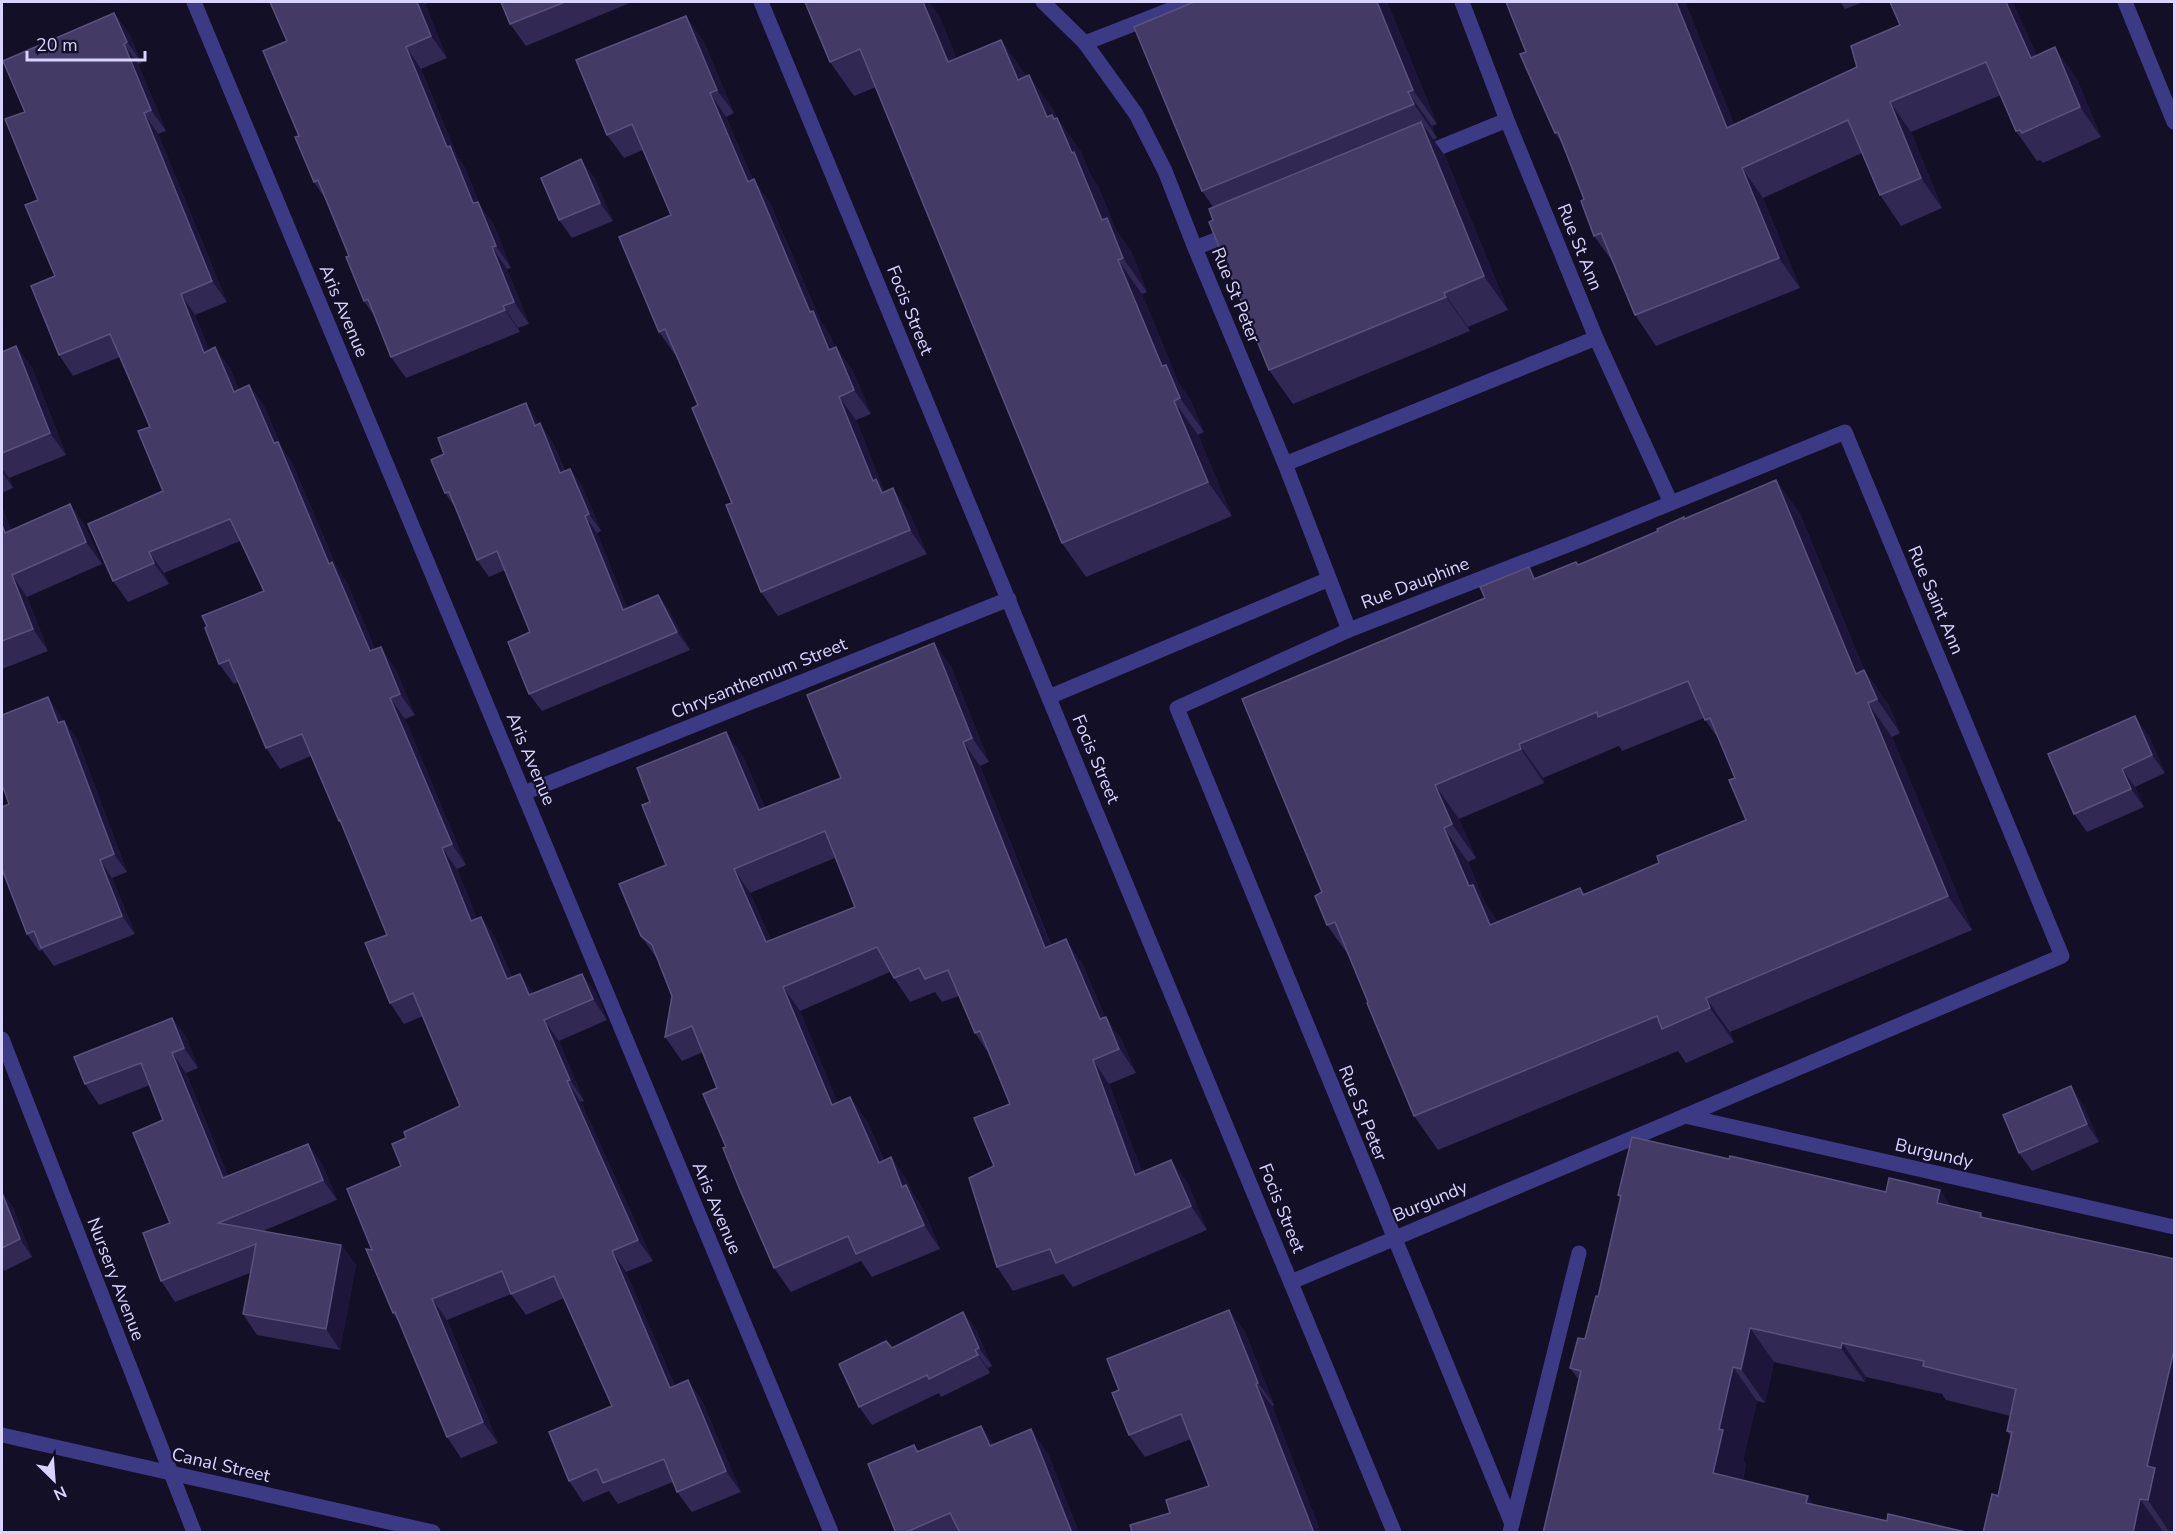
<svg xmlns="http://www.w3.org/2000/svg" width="2176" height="1534" font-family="'Nunito Sans',sans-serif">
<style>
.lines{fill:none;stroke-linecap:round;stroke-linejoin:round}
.service{stroke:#3d3a85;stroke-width:15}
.minor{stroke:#3d3a85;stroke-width:15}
.wall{fill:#312854;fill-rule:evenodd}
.shaded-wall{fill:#1d163a}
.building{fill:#433a66;stroke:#5a527e;stroke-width:1.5;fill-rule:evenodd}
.labels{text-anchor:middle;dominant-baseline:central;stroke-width:4.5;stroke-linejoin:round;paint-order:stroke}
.street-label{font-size:18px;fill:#d9d4ff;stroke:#130f26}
</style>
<rect width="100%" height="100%" fill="#130f26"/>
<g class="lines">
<!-- service -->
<g class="service">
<polyline points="1421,155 1507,120"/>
<polyline points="1195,248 1236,232"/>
<polyline points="1285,464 1596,338"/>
<polyline points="1049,697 1329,579"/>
<polyline points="524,793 1009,599"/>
<polyline points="1512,1524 1579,1253"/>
</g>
<!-- minor -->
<g class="minor">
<polyline points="194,2 831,1532"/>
<polyline points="761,2 1394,1532"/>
<polyline points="1043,2 1085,43 1136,114 1165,171 1195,248 1285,464 1349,630"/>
<polyline points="1462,2 1507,120 1596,338 1671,503"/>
<polyline points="2125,2 2174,122"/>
<polyline points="1085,43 1190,2"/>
<polyline points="2,1039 194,1532"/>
<polyline points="1291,1282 1685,1116 2174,1227"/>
<polyline points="2,1435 433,1532"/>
<polyline points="1510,1532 1512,1524 1177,708 1349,630 1583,539 1845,432 2062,956 1685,1116"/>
</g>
</g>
<!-- wall -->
<g class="wall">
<polygon points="270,2 431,2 425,4 447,58 421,69 457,156 465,168 480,205 493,223 511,268 507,269 529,324 518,328 520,332 406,378 391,357 374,316 364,301 349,256 326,200 314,182 299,136 287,41"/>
<polygon points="501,2 632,2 526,46 510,24"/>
<polygon points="1387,2 1437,124 1432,126 1437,138 1433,140 1445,156 1508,310 1468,327 1470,331 1293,404 1269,370 1213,220 1213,207 1202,191"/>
<polygon points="1685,2 1734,124 1857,67 2037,55 2076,77 2101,137 2043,163 2040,160 2037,161 2016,131 2001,95 1911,132 1942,208 1901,226 1880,195 1862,153 1763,198 1800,288 1656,346 1635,315 1613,262 1594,236 1584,199 1563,145 1555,133 1526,52"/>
<polygon points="1840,2 1864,2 1845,9"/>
<polygon points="114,13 129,34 142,63 138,64 166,131 158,134 227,302 195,315 209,350 230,368 239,390 249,385 264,406 281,446 292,463 337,568 347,583 375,649 395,668 415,715 405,719 466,865 457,869 477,919 481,917 495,938 512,977 520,974 533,993 582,974 597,995 607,1020 559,1041 584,1101 581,1102 653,1261 626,1272 675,1386 688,1380 702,1401 741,1492 692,1512 677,1492 673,1482 618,1504 609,1491 583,1502 569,1481 612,1406 564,1298 526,1315 511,1294 447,1320 498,1443 461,1458 447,1437 400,1324 393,1313 372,1250 401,1166 406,1138 460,1106 423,1016 404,1024 390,1003 387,935 343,827 339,821 311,756 280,769 266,748 238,682 234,684 219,664 264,591 240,541 164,573 169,584 128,602 113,581 163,491 150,427 120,357 73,376 59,355 55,276 38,200 25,112"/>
<polygon points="939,15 956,58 1001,40 1026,76 1053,109 1057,118 1081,152 1091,176 1098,186 1116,230 1131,251 1147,292 1142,294 1178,382 1190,399 1204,432 1198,435 1232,516 1086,577 1062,543 876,87 854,96 830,62"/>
<polygon points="703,40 734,113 726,117 753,180 770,203 821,322 830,335 835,348 836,347 853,371 871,414 856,420 884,491 909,512 927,554 778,616 761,592 698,405 677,355 676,356 659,332 671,215 643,150 624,158 607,135"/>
<polygon points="594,177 613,221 572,238 559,220"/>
<polygon points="16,346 32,368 66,455 9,478 13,488 2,493 2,352"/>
<polygon points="526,403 539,424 552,441 565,471 570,469 582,486 601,531 597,533 627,608 658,595 670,612 690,650 542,711 529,694 530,632 505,570 489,577 477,560 457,510 445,493 444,454"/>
<path d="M 1776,480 L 1800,514 L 1864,670 L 1888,704 L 1900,733 L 1892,737 L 1972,930 L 1730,1032 L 1734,1042 L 1686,1063 L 1678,1051 L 1438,1150 L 1414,1116 L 1349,956 L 1327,925 L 1322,892 L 1485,598 L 1529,567 L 1536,578 L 1576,562 L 1578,565 ZM 1704,718 L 1719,740 L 1735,778 L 1746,820 L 1659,863 L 1585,894 L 1580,888 L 1498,922 L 1485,903 L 1468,862 L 1476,858 L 1459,819 L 1544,783 L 1543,778 L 1619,746 L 1622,751 Z"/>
<polygon points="70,504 85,526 102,564 27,597 48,651 2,669 2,507 11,531"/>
<path d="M 934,643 L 951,667 L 989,762 L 980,766 L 1051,945 L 1082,963 L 1105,1017 L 1122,1041 L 1136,1073 L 1109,1084 L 1142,1172 L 1171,1160 L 1188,1184 L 1207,1230 L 1073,1287 L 1063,1274 L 1013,1291 L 997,1267 L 994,1166 L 1010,1104 L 989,1054 L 975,1033 L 959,996 L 942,1002 L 935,992 L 910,1002 L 890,972 L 800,1011 L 837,1102 L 867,1121 L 884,1160 L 891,1157 L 907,1181 L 912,1192 L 923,1209 L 940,1249 L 872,1277 L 861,1261 L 791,1292 L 774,1268 L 726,1147 L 717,1088 L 703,1052 L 682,1061 L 665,1037 L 672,996 L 658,960 L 641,936 L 666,865 L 650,802 L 743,756 L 765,808 L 841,778 ZM 835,858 L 855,907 L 771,940 L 750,893 Z"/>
<polygon points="60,715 63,722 64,721 77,739 127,872 112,878 135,934 54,966 42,950 39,951 27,934 9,804"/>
<polygon points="2148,734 2165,773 2135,787 2144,807 2087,832 2074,814"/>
<polygon points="172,1018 187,1039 198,1068 186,1073 228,1176 308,1144 322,1164 337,1200 263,1231 341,1245 356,1265 340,1350 257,1335 243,1314 250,1273 175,1302 161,1281 170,1223 163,1120 150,1085 99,1105 85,1084"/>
<polygon points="2083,1104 2099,1142 2032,1171 2019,1153"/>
<polygon points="1729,1159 1952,1207 1981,1213 1984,1218 2175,1259 2175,1483 2172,1492 2175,1495 2175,1521 2172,1533 1983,1533 1998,1496 2011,1437 2007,1431 2011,1416 1946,1400 1942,1394 1866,1377 1865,1382 1774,1362 1765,1403 1757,1401 1743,1460 1746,1464 1743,1480 1814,1505 1887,1521 1970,1533 1543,1533 1579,1380 1570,1368 1585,1339 1598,1297 1620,1199 1618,1195"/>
<polygon points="2,1192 13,1208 32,1257 4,1271 2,1267"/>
<polygon points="1229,1310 1245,1332 1274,1405 1272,1406 1321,1533 1132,1533 1170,1513 1209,1486 1191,1439 1145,1457 1129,1435 1119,1390"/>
<polygon points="963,1312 976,1330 992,1366 988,1368 990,1373 941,1397 939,1393 872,1425 859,1407 892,1348"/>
<polygon points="994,1444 1048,1454 1079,1533 896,1533 914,1445 919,1451"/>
</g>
<!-- shaded-wall -->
<g class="shaded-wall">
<polygon points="417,2 423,2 425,4 447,58 431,36"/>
<polygon points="923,2 929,2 939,15 972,96 948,62"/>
<polygon points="1377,2 1387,2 1437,124 1413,90"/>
<polygon points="1676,2 1685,2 1748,158 1727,128"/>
<polygon points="2006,2 2013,2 2052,88 2031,58"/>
<polygon points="114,13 129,34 142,63 127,42"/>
<polygon points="686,16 703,40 734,113 717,90"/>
<polygon points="1001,40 1025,74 1041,114 1018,80"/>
<polygon points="124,44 138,64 166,131 151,110"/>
<polygon points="406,47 421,69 457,156 465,168 480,205 493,223 511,268 496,246 473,203 447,147"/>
<polygon points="2055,47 2076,77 2101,137 2080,107"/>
<polygon points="1029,75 1053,109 1061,129 1057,118 1081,152 1091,176 1098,186 1116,230 1131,251 1147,292 1123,258 1102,220 1047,117"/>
<polygon points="1408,92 1432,126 1437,138 1414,104"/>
<polygon points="710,93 726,117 764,206 748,182"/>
<polygon points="1890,102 1911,132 1942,208 1921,178"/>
<polygon points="144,113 158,134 227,302 212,281"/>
<polygon points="1421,122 1445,156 1508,310 1484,276"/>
<polygon points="581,159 594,177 613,221 600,203"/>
<polygon points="1742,168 1763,198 1800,288 1779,258"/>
<polygon points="754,179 770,203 821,322 830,335 846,374 829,350 810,312"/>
<polygon points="492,247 507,269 529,324 514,302"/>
<polygon points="1118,260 1142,294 1178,382 1190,399 1204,432 1180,398 1162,366"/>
<polygon points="1444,293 1468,327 1470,331 1446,297"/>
<polygon points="181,294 195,315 219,373 204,353"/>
<polygon points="503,306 518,328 520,332 505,310"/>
<polygon points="16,346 32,368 66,455 50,433"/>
<polygon points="215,347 230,368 248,412 234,392"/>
<polygon points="836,347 853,371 871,414 854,390"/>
<polygon points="249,385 264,406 281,446 292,463 337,568 347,583 385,672 370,651 274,443"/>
<polygon points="839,397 856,420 884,491 893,503 899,517 873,481"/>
<polygon points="1174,401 1198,435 1232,516 1208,482"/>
<polygon points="526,403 538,421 547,443 535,426"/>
<polygon points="540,423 552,441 572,490 560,473"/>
<polygon points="2,468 9,478 13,488 2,472"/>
<polygon points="570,469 582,486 601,531 589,514"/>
<polygon points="1776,480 1800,514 1876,700 1856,674"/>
<polygon points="893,488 909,512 927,554 910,530"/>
<polygon points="70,504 85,526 102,564 86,542"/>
<polygon points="2,507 20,555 5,533 2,525"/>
<polygon points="585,516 597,533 635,627 623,610"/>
<polygon points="149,552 164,573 169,584 154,563"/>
<polygon points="1529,567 1552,601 1534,579"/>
<polygon points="12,575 27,597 48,651 33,629"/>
<polygon points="658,595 670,612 690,650 677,632"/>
<polygon points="934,643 951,667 989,762 972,738"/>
<polygon points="381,647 395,668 415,715 400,694"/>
<polygon points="1864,670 1888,704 1900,733 1877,699"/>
<polygon points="48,697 60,715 71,741 58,723"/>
<polygon points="390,698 405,719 466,865 452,844"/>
<polygon points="1868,703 1892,737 1972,930 1948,896"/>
<polygon points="2135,716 2148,734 2165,773 2152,755"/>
<polygon points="64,721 77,739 127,872 114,854"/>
<polygon points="726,732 743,756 776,834 759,810"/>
<polygon points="963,742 980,766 1061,972 1045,948"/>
<polygon points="1519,744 1543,778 1544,783 1521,749"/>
<polygon points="2122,769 2135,787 2144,807 2131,789"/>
<polygon points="1435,785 1459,819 1476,858 1452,824"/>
<polygon points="1444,828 1468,862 1485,903 1496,919 1514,959 1490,925 1469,886"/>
<polygon points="442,848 457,869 486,941 471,921"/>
<polygon points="100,860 112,878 135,934 122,916"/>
<polygon points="734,869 750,893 783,965 766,942"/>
<polygon points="481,917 495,938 522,1000 507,979"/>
<polygon points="1066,939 1082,963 1114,1038 1106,1017 1122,1041 1136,1073 1100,1019"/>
<polygon points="520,974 534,994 529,995"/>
<polygon points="582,974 597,995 607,1020 593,999"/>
<polygon points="783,987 800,1011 848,1128 832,1105"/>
<polygon points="1706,998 1730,1032 1734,1042 1710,1008"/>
<polygon points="172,1018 187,1039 198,1068 184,1048"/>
<polygon points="544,1020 559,1041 584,1101 570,1080"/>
<polygon points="172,1053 186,1073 237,1198 223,1178"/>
<polygon points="1093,1060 1109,1084 1152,1199 1135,1175"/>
<polygon points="567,1081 581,1102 653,1261 638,1240"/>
<polygon points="2071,1086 2083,1104 2099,1142 2087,1124"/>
<polygon points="850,1097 867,1121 895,1187 879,1163"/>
<polygon points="308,1144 322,1164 337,1200 323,1180"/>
<polygon points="891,1157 907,1181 912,1192 923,1209 940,1249 924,1225 902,1187"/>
<polygon points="1171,1160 1188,1184 1207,1230 1191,1206"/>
<polygon points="1940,1190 1964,1224 1937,1203"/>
<polygon points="2,1192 13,1208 32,1257 20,1239"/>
<polygon points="341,1245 356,1265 340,1350 326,1329"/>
<polygon points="612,1251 626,1272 685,1408 670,1388"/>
<polygon points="432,1299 447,1320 498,1443 483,1422"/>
<polygon points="1229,1310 1245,1332 1274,1405 1258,1383"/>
<polygon points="963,1312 976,1330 992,1366 979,1348"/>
<polygon points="1750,1328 1774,1362 1765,1403 1741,1369"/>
<polygon points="1842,1343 1866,1377 1865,1382 1841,1348"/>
<polygon points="2175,1346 2175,1483 2172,1492 2175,1495 2175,1521 2172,1533 2170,1533 2148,1500 2147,1466"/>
<polygon points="975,1350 988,1368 990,1373 978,1355"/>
<polygon points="1733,1367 1757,1401 1743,1460 1746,1464 1737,1507 1713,1473 1719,1429"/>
<polygon points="688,1380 702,1401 741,1492 726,1471"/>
<polygon points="1256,1384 1272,1406 1321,1533 1314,1533"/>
<polygon points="981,1426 998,1450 990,1446"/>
<polygon points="1031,1429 1048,1454 1079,1533 1072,1533"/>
<polygon points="1808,1496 1832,1530 1806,1503"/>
<polygon points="2140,1499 2164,1533 2133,1533"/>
</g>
<!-- building -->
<g class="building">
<polygon points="270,2 417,2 431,36 406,47 447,147 450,146 473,203 478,202 496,246 492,247 514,302 503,306 505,310 391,357 368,299 364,301 346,257 349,256 318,180 314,182 295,137 299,136 263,51 287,41"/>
<polygon points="501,2 565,2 510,24"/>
<polygon points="805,2 923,2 948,62 1001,40 1018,80 1029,75 1047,117 1052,115 1054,119 1057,118 1072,153 1074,152 1102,220 1107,218 1123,258 1118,260 1162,366 1166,365 1180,398 1174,401 1208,482 1062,543 860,49 830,62"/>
<polygon points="1194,2 1377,2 1413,90 1408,92 1414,104 1202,191 1134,27"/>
<polygon points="1506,2 1676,2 1727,128 1857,67 1851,46 1900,25 1890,2 2006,2 2031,58 2055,47 2080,107 2022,133 2020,130 2016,131 1986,62 1890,102 1921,178 1880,195 1848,120 1742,168 1779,258 1635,315 1601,233 1594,236 1581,201 1584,199 1558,132 1555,133 1520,54 1526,52"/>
<polygon points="114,13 127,42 124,44 151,110 144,113 212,281 181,294 204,353 215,347 234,392 249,385 274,443 278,442 329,564 332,562 370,651 381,647 400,694 390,698 452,844 442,848 471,921 481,917 507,979 520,974 529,995 582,974 593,999 544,1020 570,1080 567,1081 638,1240 612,1251 670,1388 688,1380 726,1471 677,1492 664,1459 603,1483 597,1469 569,1481 549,1432 612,1406 554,1276 511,1294 502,1271 432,1299 483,1422 447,1437 395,1312 393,1313 366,1249 372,1250 347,1189 401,1166 392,1144 406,1138 404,1132 460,1106 413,993 390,1003 365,943 387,935 340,820 339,821 302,734 266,748 229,660 219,664 205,628 207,626 202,616 264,591 230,519 149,552 154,563 113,581 88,524 163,491 138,431 150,427 110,334 59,355 31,286 55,276 25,205 38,200 5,119 25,112 3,61"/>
<polygon points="686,16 717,90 710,93 748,182 754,179 810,312 813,311 829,350 836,347 854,390 839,397 873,481 876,479 882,493 893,488 910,530 761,592 726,505 732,503 692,408 698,405 665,329 659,332 619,237 671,215 632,124 607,135 576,60"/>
<polygon points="1421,122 1484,276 1444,293 1446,297 1269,370 1209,222 1213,220 1209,209"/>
<polygon points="581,159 600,203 559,220 541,178"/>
<polygon points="16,346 50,433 2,453 2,352"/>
<polygon points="526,403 535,426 540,423 560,473 570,469 589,514 585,516 623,610 658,595 677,632 529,694 508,642 530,632 497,551 477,560 449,492 445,493 431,460 444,454 438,438"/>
<path d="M 1776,480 L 1856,674 L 1864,670 L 1877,699 L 1868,703 L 1948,896 L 1706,998 L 1710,1008 L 1662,1029 L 1657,1016 L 1414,1116 L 1367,1003 L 1368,1002 L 1335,922 L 1327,925 L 1315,896 L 1322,892 L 1242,699 L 1485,598 L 1480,587 L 1529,567 L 1534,579 L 1576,562 L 1578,565 L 1658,531 L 1657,529 L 1684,517 L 1684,519 ZM 1688,681 L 1705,720 L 1710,718 L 1735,778 L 1729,780 L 1746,820 L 1657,856 L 1659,863 L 1583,895 L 1580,888 L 1490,925 L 1473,885 L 1469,886 L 1444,828 L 1452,824 L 1435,785 L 1521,749 L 1519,744 L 1597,712 L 1598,717 Z"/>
<polygon points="70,504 86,542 12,575 33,629 2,641 2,525 5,533"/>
<path d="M 934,643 L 972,738 L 963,742 L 1045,948 L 1066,939 L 1100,1019 L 1106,1017 L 1119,1049 L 1093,1060 L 1135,1175 L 1171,1160 L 1191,1206 L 1056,1263 L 1050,1249 L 997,1267 L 969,1178 L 994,1166 L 974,1118 L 1010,1104 L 980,1031 L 975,1033 L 948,970 L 925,979 L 919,968 L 894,978 L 877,947 L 783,987 L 832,1105 L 850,1097 L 879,1163 L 891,1157 L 902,1187 L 906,1185 L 924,1225 L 856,1254 L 848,1236 L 774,1268 L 740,1190 L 723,1148 L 726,1147 L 703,1094 L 717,1088 L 692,1026 L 665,1037 L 672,996 L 652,945 L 641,936 L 619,884 L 666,865 L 642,805 L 650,802 L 637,768 L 726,732 L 759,810 L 841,778 L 807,695 ZM 825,831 L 855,907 L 766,942 L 734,869 Z"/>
<polygon points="48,697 58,723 64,721 114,854 100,860 122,916 41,948 34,931 27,934 2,869 2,807 9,804 2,784 2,715"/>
<polygon points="2135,716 2152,755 2122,769 2131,789 2074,814 2048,754"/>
<polygon points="172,1018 184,1048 172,1053 223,1178 308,1144 323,1180 218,1223 341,1245 326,1329 243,1314 256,1244 161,1281 143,1233 170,1223 133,1133 163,1120 141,1063 85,1084 74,1057"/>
<polygon points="2071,1086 2087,1124 2019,1153 2003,1115"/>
<polygon points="1632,1137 1729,1159 1730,1156 1886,1192 1889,1178 1940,1190 1937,1203 1981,1213 1980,1217 2175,1259 2175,1346 2147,1466 2155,1468 2148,1500 2140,1499 2133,1533 1983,1533 1992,1494 1998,1496 2012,1432 2007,1431 2016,1389 1923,1366 1924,1361 1842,1343 1841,1348 1750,1328 1741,1369 1733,1367 1719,1429 1723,1430 1713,1473 1808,1496 1806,1503 1887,1521 1888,1514 1970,1533 1543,1533 1581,1371 1570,1368 1578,1338 1585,1339 1596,1296 1598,1297 1621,1196 1618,1195"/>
<polygon points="2,1193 20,1239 2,1248"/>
<polygon points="1229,1310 1258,1383 1256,1384 1314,1533 1132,1533 1130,1525 1170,1513 1166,1500 1209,1486 1181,1414 1129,1435 1112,1393 1119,1390 1107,1359"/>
<polygon points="963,1312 979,1348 975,1350 978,1355 929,1379 927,1375 859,1407 839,1364 886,1341 892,1348"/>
<polygon points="981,1426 990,1446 1031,1429 1072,1533 960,1533 950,1513 904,1533 896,1533 868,1464 914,1445 917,1452"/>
</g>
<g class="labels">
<!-- street labels -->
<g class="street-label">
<text transform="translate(1580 247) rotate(68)">Rue St Ann</text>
<text transform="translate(1236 295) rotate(68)">Rue St Peter</text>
<text transform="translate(910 310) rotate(68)">Focis Street</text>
<text transform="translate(344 311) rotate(67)">Aris Avenue</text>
<text transform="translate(1415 583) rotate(-21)">Rue Dauphine</text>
<text transform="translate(1936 600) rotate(67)">Rue Saint Ann</text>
<text transform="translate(759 678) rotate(-22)">Chrysanthemum Street</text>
<text transform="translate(531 759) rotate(67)">Aris Avenue</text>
<text transform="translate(1096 759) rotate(67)">Focis Street</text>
<text transform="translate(1363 1113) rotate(68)">Rue St Peter</text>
<text transform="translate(1934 1153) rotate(13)">Burgundy</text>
<text transform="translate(1430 1201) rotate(-23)">Burgundy</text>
<text transform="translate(717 1208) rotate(67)">Aris Avenue</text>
<text transform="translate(1282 1208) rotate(68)">Focis Street</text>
<text transform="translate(116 1279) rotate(69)">Nursery Avenue</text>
<text transform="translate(221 1465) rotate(13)">Canal Street</text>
</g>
</g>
<!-- border -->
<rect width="2176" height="1534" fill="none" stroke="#d9d4ff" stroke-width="6"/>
<!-- north arrow -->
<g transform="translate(54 1480) rotate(155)" stroke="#130f26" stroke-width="4.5" paint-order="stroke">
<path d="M0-4.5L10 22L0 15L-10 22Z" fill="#d9d4ff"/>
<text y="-9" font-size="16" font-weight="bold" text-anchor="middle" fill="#d9d4ff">N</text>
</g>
<!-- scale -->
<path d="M27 51v9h118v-9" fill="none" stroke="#d9d4ff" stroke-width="3"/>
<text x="36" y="51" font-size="18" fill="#d9d4ff" stroke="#130f26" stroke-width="4.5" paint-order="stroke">20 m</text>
</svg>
